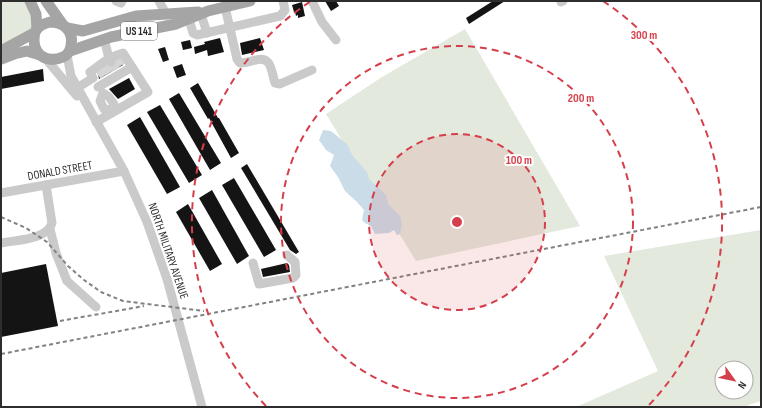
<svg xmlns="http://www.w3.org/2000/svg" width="762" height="408" font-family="'Sofia Sans Condensed',sans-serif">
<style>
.green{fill:#e3e9dc;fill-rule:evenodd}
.water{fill:#cadce8}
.building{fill:#141414}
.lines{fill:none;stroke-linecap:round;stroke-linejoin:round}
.minor-tunnel{stroke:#d5d5d5;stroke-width:9;stroke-dasharray:9 4.5;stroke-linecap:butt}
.minor{stroke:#cacaca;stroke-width:9}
.major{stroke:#a5a5a5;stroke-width:11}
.rail{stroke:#828282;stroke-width:2;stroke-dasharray:4 3;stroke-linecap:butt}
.ring{fill:none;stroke:#d53f4b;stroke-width:2;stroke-dasharray:7 5}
.labels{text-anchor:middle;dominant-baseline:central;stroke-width:4;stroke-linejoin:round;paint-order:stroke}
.shield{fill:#fff;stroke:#6c6c6c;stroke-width:1}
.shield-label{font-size:11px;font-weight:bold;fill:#2d2d2d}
.street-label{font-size:12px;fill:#2d2d2d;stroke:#fff}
.centre{fill:#d53f4b;stroke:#fff;stroke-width:2}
.ring-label{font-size:12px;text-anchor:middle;font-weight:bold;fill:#d53f4b;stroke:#fff;stroke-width:4;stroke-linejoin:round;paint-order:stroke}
</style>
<rect width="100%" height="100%" fill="#fff"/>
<!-- green -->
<g class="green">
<polygon points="1,1 30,1 37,29 1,51"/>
<polygon points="465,29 580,226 416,261 326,114 382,77"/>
<path d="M 761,230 L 761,401 L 743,407 L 576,407 L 658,371 L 604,256 ZM 722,368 L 746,368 L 746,392 L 722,392 Z"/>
</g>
<!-- water -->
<polygon class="water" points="323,130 331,131 347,144 352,155 367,172 369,179 386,195 388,204 400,216 402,225 400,234 397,235 394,230 389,233 375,234 371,226 365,223 362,220 364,210 357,202 345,191 338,177 330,166 334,155 326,150 319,140"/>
<!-- building -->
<g class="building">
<polygon points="325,1 336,1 339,6 331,11"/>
<polygon points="493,1 505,1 469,24 466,18"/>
<polygon points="302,2 305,16 298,18 298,15 296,16 295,12 294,12 292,5"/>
<polygon points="220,38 224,52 208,56 207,50 195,54 194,47 205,44 204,42"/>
<polygon points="260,38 264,50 242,55 240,43"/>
<polygon points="190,40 192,48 183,50 181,42"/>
<polygon points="165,47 169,60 163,62 158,49"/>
<polygon points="121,60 123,65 99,79 98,74 107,67 110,68 114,67 117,62"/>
<polygon points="182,64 186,75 177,78 173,67"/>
<polygon points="43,69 44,81 1,89 1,77"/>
<polygon points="129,78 135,89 118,99 109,89"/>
<polygon points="198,83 218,118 219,118 239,153 231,158 209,118 208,119 190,88"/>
<polygon points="179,93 221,163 210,170 169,99"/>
<polygon points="160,105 202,175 189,183 147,112"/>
<polygon points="140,117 180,187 167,194 127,125"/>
<polygon points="247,164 299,252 296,254 290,250 241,168"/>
<polygon points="234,178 276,250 264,257 222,185"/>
<polygon points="212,190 249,256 237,264 199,198"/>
<polygon points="188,204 222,264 210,271 176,212"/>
<polygon points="287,263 289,265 290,272 263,277 261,269"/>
<polygon points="46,264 58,326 1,337 1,273"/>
</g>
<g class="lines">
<!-- minor-tunnel -->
<g class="minor-tunnel">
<polyline points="117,58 122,65"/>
<polyline points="111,62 115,70"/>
<polyline points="105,65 110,73"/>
<polyline points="99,69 104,76"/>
</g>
<!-- minor -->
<g class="minor">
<polyline points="116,1 121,3 122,1"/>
<polyline points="159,1 166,14"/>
<polyline points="312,1 322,22 336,40"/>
<polyline points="561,2 563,1"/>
<path d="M 225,7 L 237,59 L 240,63 C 245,63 251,61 256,60 C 272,56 271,71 275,83 L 280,84 L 312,70"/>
<polyline points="201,14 207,33"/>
<polyline points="189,19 193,33 197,35 280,16 285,10 283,1"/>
<polyline points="67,55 71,76 124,171 147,222 167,279 202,407"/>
<polyline points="46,59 77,96"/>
<polyline points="98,87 132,67"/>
<polyline points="77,88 93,78 90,72 109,58 104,39"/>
<polygon points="103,93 109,97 114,104 111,110 104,109 100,101"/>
<polyline points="96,122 148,92 123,53 109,58 111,62"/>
<polyline points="1,193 124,171"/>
<polyline points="50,229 56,253 67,281 96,307"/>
<path d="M 1,243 C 16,240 47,240 52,223 L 46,185"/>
<polyline points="253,263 259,284 293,278 296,275 295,262 287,255"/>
</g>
<!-- major -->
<g class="major">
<polyline points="30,1 36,14 37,29"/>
<polyline points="46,1 63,25"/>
<path d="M 50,22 C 64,22 74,31 71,46 C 70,51 68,55 63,57 C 49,63 35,57 34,41 C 34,37 34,32 37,29 C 40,25 46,23 50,22 Z"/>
<polyline points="67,28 83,31 136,16 198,12"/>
<polyline points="1,51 34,33"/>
<polyline points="70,51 111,37 176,24 208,11 250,1"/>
<polyline points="1,59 14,54 27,51 40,55"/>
</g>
<!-- rail -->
<g class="rail">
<polyline points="1,217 26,228 47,242 68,266 84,280 101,292 123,301 204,311"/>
<polyline points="60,321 144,306"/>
<polyline points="1,354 761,207"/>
</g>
</g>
<!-- distance rings -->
<circle cx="457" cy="222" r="88" fill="#d53f4b" fill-opacity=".12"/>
<g class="ring">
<circle cx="457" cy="222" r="88"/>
<circle cx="457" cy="222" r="176"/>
<path d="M266 406A265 265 0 0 1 311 1M603 1A265 265 0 0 1 648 406"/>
</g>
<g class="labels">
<!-- shield labels -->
<rect class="shield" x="121" y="22" width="36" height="18" rx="3"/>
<g class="shield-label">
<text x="139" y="31">US 141</text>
</g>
<!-- street labels -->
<g class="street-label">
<text transform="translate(60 171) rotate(-10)">DONALD STREET</text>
<text transform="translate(168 251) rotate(71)">NORTH MILITARY AVENUE</text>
</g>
</g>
<circle cx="457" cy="222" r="6" class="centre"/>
<g class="ring-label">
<text x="644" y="39">300 m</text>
<text x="581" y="102">200 m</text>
<text x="519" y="164">100 m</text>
</g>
<!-- border -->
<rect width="762" height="408" fill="none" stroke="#2d2d2d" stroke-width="4"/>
<!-- north arrow -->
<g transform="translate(734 380) rotate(123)"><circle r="19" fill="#ffffff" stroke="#ababab"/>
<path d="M0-3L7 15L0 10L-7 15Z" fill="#d53f4b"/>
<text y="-6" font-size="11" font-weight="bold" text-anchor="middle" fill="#2d2d2d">N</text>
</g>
</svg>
